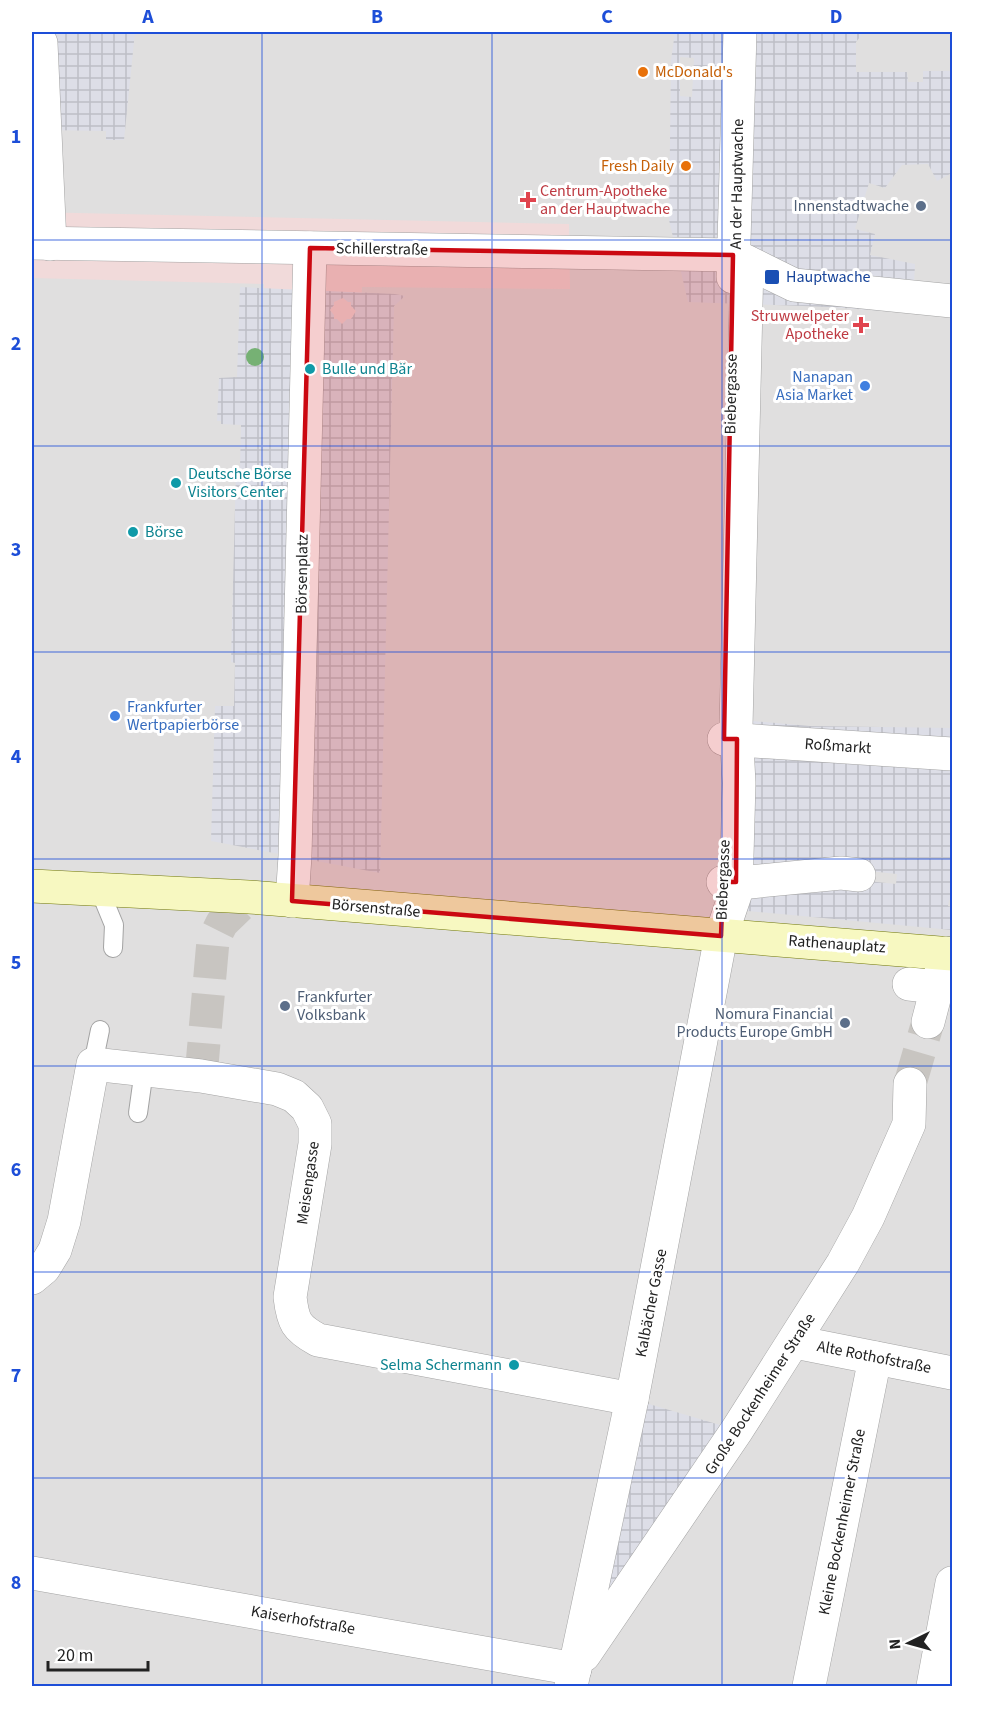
<svg xmlns="http://www.w3.org/2000/svg" width="984" height="1718" font-family="'Source Sans 3',sans-serif">
<style>
.residential{fill:#e0dfdf}
.commercial{fill:#f1dada}
.plaza{fill:url(#plaza-grid);fill-rule:evenodd}
.lines{fill:none;stroke-linecap:round;stroke-linejoin:round}
.street-tunnel{stroke:#c8c5c1;stroke-width:33;stroke-dasharray:33 16;stroke-linecap:butt}
.lane-casing{stroke:#a3a3a3;stroke-width:20}
.street-casing{stroke:#a3a3a3;stroke-width:34}
.secondary-casing{stroke:#71780a;stroke-width:34}
.lane{stroke:#fff;stroke-width:18}
.street{stroke:#fff;stroke-width:33}
.secondary{stroke:#f7f8c1;stroke-width:33}
.tree{fill:#76b174}
.marked{fill:#cb0811;fill-opacity:0.2;stroke:#cb0811;stroke-width:4.5;stroke-linejoin:round}
.grid{fill:none;stroke:#1d4ed8;stroke-width:1.5;stroke-opacity:0.55}
.food-dot{fill:#e8710a;stroke:#fff;stroke-width:2}
.health-dot{fill:#e0444e;stroke:#fff;stroke-width:2}
.service-dot{fill:#5c6f8a;stroke:#fff;stroke-width:2}
.transit-dot{fill:#1a4fb4;stroke:#fff;stroke-width:2}
.culture-dot{fill:#0f9aa8;stroke:#fff;stroke-width:2}
.shop-dot{fill:#3f7fe0;stroke:#fff;stroke-width:2}
.labels{text-anchor:middle;dominant-baseline:central;stroke-width:6;stroke-linejoin:round;paint-order:stroke}
.food-label{font-size:16px;fill:#c56008;stroke:#fff;text-anchor:start}
.street-label{font-size:16px;fill:#222;stroke:#fff}
.health-label{font-size:16px;fill:#be3a42;stroke:#fff;text-anchor:start}
.service-label{font-size:16px;fill:#4e5e75;stroke:#fff;text-anchor:end}
.transit-label{font-size:16px;fill:#164399;stroke:#fff;text-anchor:start}
.culture-label{font-size:16px;fill:#0d838f;stroke:#fff;text-anchor:start}
.shop-label{font-size:16px;fill:#366cbe;stroke:#fff;text-anchor:end}
.neatline{fill:none;stroke:#1d4ed8;stroke-width:2}
.grid-label{font-size:20px;text-anchor:middle;font-weight:bold;fill:#1d4ed8}
</style>
<defs>
<pattern id="plaza-grid" width="8" height="8" patternUnits="userSpaceOnUse" patternTransform="scale(1.5)"><rect width="8" height="8" fill="#dddee7"/><path d="M0 4h8M4 0v8" fill="none" stroke="#bdbec6"/></pattern>
</defs>
<rect width="100%" height="100%" fill="#f2eee9"/>
<!-- residential -->
<rect class="residential" x="32" y="32" width="920" height="1654"/>
<!-- commercial -->
<polygon class="commercial" points="32,212 569,224 570,289 362,287 349,651 257,648 264,284 32,278"/>
<!-- plaza -->
<g class="plaza">
<polygon points="32,32 135,32 124,140 106,140 106,131 44,130"/>
<path d="M 675,32 L 864,32 L 856,42 L 856,72 L 907,72 L 908,82 L 923,82 L 923,71 L 952,71 L 952,173 L 937,181 L 928,164 L 902,165 L 885,188 L 869,183 L 855,229 L 875,234 L 870,255 L 915,264 L 914,284 L 952,316 L 829,307 L 688,302 L 669,220 L 671,60 ZM 680,57 L 694,58 L 692,97 L 680,96 Z"/>
<path d="M 240,287 L 395,294 L 405,296 L 394,306 L 380,873 L 211,841 L 215,706 L 234,706 L 235,663 L 231,662 L 236,469 L 240,469 L 241,425 L 221,424 L 221,421 L 217,421 L 219,378 L 237,377 ZM 343,298 L 348,302 L 351,302 L 351,306 L 356,311 L 351,319 L 347,319 L 342,324 L 337,319 L 334,319 L 334,315 L 330,310 L 334,305 L 334,302 Z"/>
<path d="M 752,721 L 810,726 L 952,728 L 952,901 L 949,900 L 948,906 L 952,907 L 952,930 L 737,910 ZM 860,870 L 897,874 L 896,884 L 858,880 Z"/>
<polygon points="632,1399 737,1430 575,1668"/>
</g>
<g class="lines">
<!-- street-tunnel -->
<g class="street-tunnel">
<polyline points="201,1076 213,941 222,923 249,897"/>
<polyline points="910,1084 928,1022"/>
</g>
<!-- lane casing -->
<g class="lane-casing">
<g id="lane">
<polyline points="100,891 114,925 113,948"/>
<polyline points="93,1064 100,1030"/>
<polyline points="138,1113 144,1070"/>
</g>
</g>
<!-- street casing -->
<g class="street-casing">
<g id="street">
<polyline points="41,43 50,244"/>
<polyline points="32,243 733,255 794,285 952,301"/>
<polyline points="733,277 740,32"/>
<polyline points="724,739 952,754"/>
<polyline points="723,882 739,883 841,873 859,875"/>
<polyline points="292,901 295,856 310,248"/>
<polyline points="909,984 938,987"/>
<polyline points="928,1022 946,953"/>
<path d="M 32,1278 L 44,1268 L 55,1250 L 64,1221 L 93,1064 L 201,1076 L 277,1089 L 294,1096 L 307,1108 L 315,1124 L 315,1144 L 290,1297 C 293,1322 296,1328 318,1340 L 632,1399"/>
<polyline points="795,1342 952,1373"/>
<polyline points="32,1573 575,1669"/>
<polyline points="584,1655 737,1430 843,1263 868,1217 909,1124 910,1084"/>
<polyline points="571,1686 632,1399 721,936 736,892 739,783 736,727 747,262"/>
<polyline points="809,1686 875,1358"/>
<polyline points="933,1686 952,1583"/>
</g>
</g>
<!-- secondary casing -->
<g class="secondary-casing">
<polyline id="secondary" points="32,886 249,897 952,954"/>
</g>
<!-- lane -->
<use href="#lane" class="lane"/>
<!-- street -->
<use href="#street" class="street"/>
<!-- secondary -->
<use href="#secondary" class="secondary"/>
</g>
<!-- trees -->
<circle class="tree" cx="255" cy="357" r="9"/>
<!-- marked area -->
<path class="marked" d="M 310,248 L 733,255 L 724,739 L 737,739 L 736,882 L 723,882 L 721,936 L 292,901 Z"/>
<!-- grid -->
<path class="grid" d="M 262,32 L 262,1686M 492,32 L 492,1686M 722,32 L 722,1686M 32,240 L 952,240M 32,446 L 952,446M 32,652 L 952,652M 32,859 L 952,859M 32,1066 L 952,1066M 32,1272 L 952,1272M 32,1478 L 952,1478"/>
<!-- markers -->
<g class="food-dot">
<circle cx="643" cy="72" r="6"/>
<circle cx="686" cy="166" r="6"/>
</g>
<g class="health-dot">
<path d="M525 191h6v6h6v6h-6v6h-6v-6h-6v-6h6z"/>
<path d="M858 316h6v6h6v6h-6v6h-6v-6h-6v-6h6z"/>
</g>
<g class="service-dot">
<circle cx="921" cy="206" r="6"/>
<circle cx="285" cy="1006" r="6"/>
<circle cx="845" cy="1023" r="6"/>
</g>
<rect class="transit-dot" x="764" y="269" width="16" height="16" rx="3"/>
<g class="culture-dot">
<circle cx="310" cy="369" r="6"/>
<circle cx="176" cy="483" r="6"/>
<circle cx="133" cy="532" r="6"/>
<circle cx="514" cy="1365" r="6"/>
</g>
<g class="shop-dot">
<circle cx="865" cy="386" r="6"/>
<circle cx="115" cy="716" r="6"/>
</g>
<g class="labels">
<!-- food labels -->
<g class="food-label">
<text x="655" y="72">McDonald's</text>
<text x="674" y="166" text-anchor="end">Fresh Daily</text>
</g>
<!-- street labels -->
<g class="street-label">
<text transform="translate(737 184) rotate(-89)">An der Hauptwache</text>
<text transform="translate(382 249) rotate(1)">Schillerstraße</text>
<text transform="translate(731 394) rotate(-89)">Biebergasse</text>
<text transform="translate(302 574) rotate(-89)">Börsenplatz</text>
<text transform="translate(838 746) rotate(4)">Roßmarkt</text>
<text transform="translate(723 880) rotate(-88)">Biebergasse</text>
<text transform="translate(376 908) rotate(5)">Börsenstraße</text>
<text transform="translate(837 944) rotate(4)">Rathenauplatz</text>
<text transform="translate(308 1183) rotate(-82)">Meisengasse</text>
<text transform="translate(651 1303) rotate(-79)">Kalbächer Gasse</text>
<text transform="translate(874 1357) rotate(11)">Alte Rothofstraße</text>
<text transform="translate(760 1394) rotate(-57)">Große Bockenheimer Straße</text>
<text transform="translate(842 1522) rotate(-79)">Kleine Bockenheimer Straße</text>
<text transform="translate(303 1620) rotate(10)">Kaiserhofstraße</text>
</g>
<!-- health labels -->
<g class="health-label">
<text x="540" y="191">Centrum-Apotheke<tspan x="540" dy="18">an der Hauptwache</tspan></text>
<text x="849" y="316" text-anchor="end">Struwwelpeter<tspan x="849" dy="18">Apotheke</tspan></text>
</g>
<!-- service labels -->
<g class="service-label">
<text x="909" y="206">Innenstadtwache</text>
<text x="297" y="997" text-anchor="start">Frankfurter<tspan x="297" dy="18">Volksbank</tspan></text>
<text x="833" y="1014">Nomura Financial<tspan x="833" dy="18">Products Europe GmbH</tspan></text>
</g>
<!-- transit labels -->
<g class="transit-label">
<text x="786" y="277">Hauptwache</text>
</g>
<!-- culture labels -->
<g class="culture-label">
<text x="322" y="369">Bulle und Bär</text>
<text x="188" y="474">Deutsche Börse<tspan x="188" dy="18">Visitors Center</tspan></text>
<text x="145" y="532">Börse</text>
<text x="502" y="1365" text-anchor="end">Selma Schermann</text>
</g>
<!-- shop labels -->
<g class="shop-label">
<text x="853" y="377">Nanapan<tspan x="853" dy="18">Asia Market</tspan></text>
<text x="127" y="707" text-anchor="start">Frankfurter<tspan x="127" dy="18">Wertpapierbörse</tspan></text>
</g>
</g>
<!-- border -->
<rect width="984" height="1718" fill="none" stroke="#ffffff" stroke-width="66"/>
<!-- north arrow -->
<g transform="translate(909 1643) rotate(265)" stroke="#ffffff" stroke-width="4.5" paint-order="stroke">
<path d="M0-4.5L10 22L0 15L-10 22Z" fill="#222222"/>
<text y="-9" font-size="16" font-weight="bold" text-anchor="middle" fill="#222222">N</text>
</g>
<!-- scale -->
<path d="M48 1661v9h100v-9" fill="none" stroke="#222222" stroke-width="3"/>
<text x="57" y="1661" font-size="18" fill="#222222" stroke="#ffffff" stroke-width="4.5" paint-order="stroke">20 m</text>
<rect x="33" y="33" width="918" height="1652" class="neatline"/>
<g class="grid-label">
<text x="148" y="23">A</text>
<text x="377" y="23">B</text>
<text x="607" y="23">C</text>
<text x="836" y="23">D</text>
<text x="16" y="143">1</text>
<text x="16" y="350">2</text>
<text x="16" y="556">3</text>
<text x="16" y="763">4</text>
<text x="16" y="969">5</text>
<text x="16" y="1176">6</text>
<text x="16" y="1382">7</text>
<text x="16" y="1589">8</text>
</g>
</svg>
